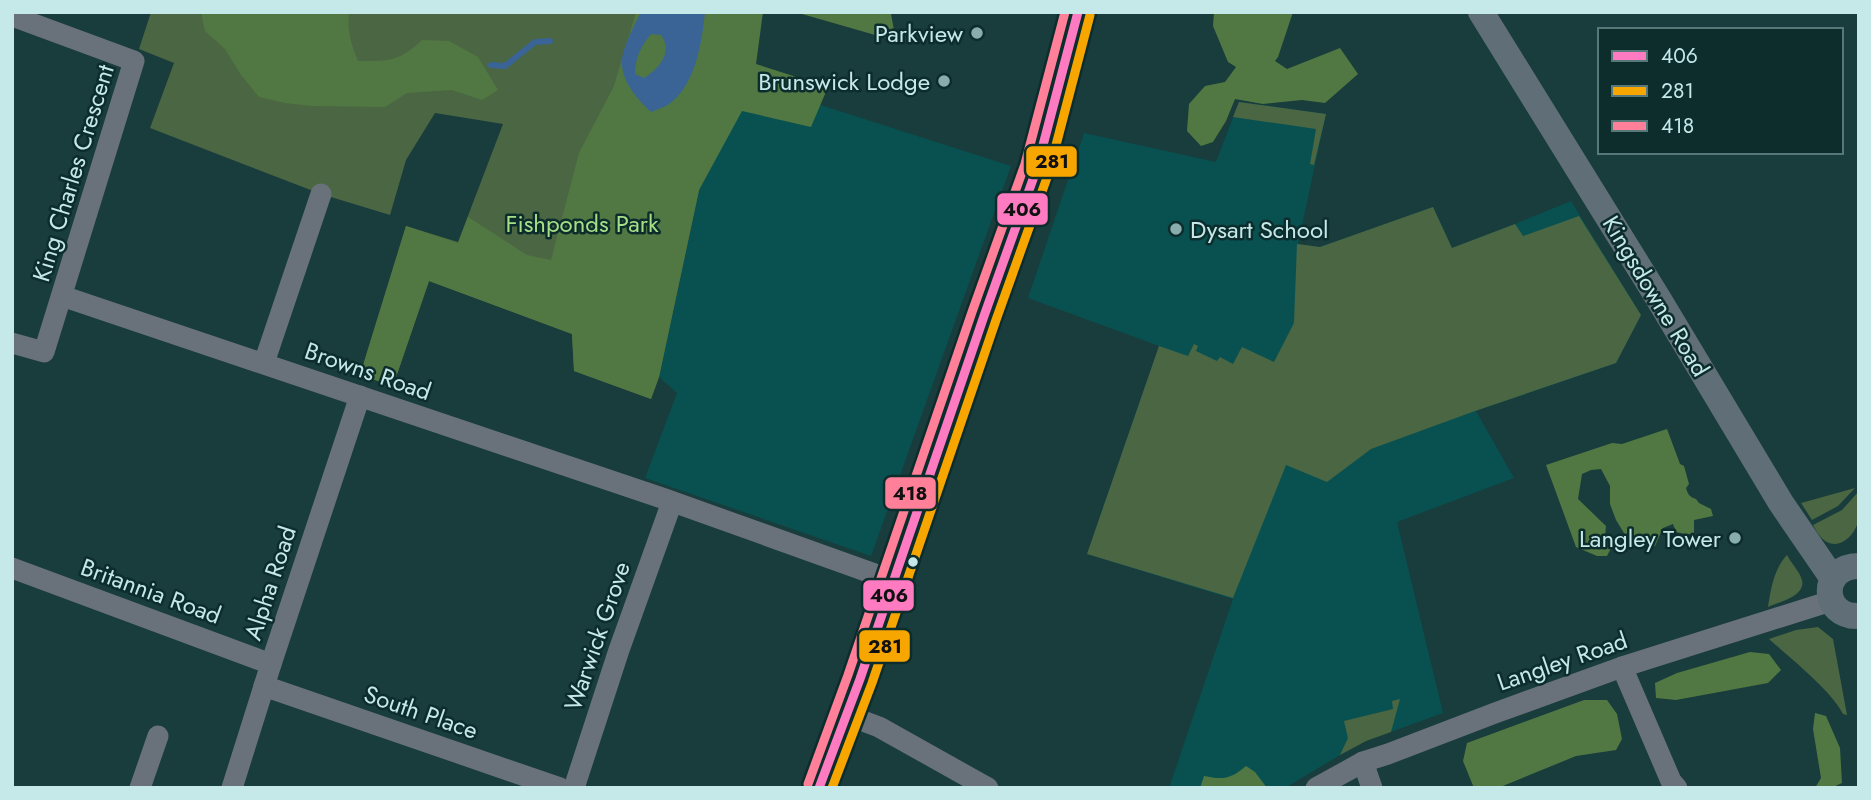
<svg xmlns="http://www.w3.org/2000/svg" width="1871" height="800" font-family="Jost,sans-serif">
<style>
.built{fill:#095151}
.green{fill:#4b6643}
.forest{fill:#517842}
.water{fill:#3a6495;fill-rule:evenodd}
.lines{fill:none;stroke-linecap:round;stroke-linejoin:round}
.stream{stroke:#3a6495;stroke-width:6}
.minor{stroke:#69717a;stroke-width:21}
.major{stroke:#606f77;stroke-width:26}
.bus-1-casing{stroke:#0d2d2d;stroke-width:14}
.bus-2-casing{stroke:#0d2d2d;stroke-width:14}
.bus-3-casing{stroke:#0d2d2d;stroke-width:14}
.bus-1{stroke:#fe7ac1;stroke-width:9}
.bus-2{stroke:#f7a600;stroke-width:9}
.bus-3{stroke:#ff8098;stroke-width:9}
.poi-dot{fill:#89acac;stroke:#0d2d2d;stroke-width:2.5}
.bus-dot{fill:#c5e8e8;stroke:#0d2d2d;stroke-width:2.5}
.labels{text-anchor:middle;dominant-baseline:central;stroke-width:5;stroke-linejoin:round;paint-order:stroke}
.poi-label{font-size:24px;fill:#c5e8e8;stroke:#0d2d2d;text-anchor:end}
.street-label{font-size:24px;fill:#c5e8e8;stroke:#0d2d2d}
.park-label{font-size:24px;fill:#a7df87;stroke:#0d2d2d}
.line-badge{stroke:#0d2d2d;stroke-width:2.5}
.pale-badge-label{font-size:19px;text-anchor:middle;font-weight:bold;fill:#111}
</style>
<rect width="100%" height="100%" fill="#193c3c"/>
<!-- built -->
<g class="built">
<polygon points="724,74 1011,166 871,556 645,478 677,393 659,377"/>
<polygon points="1239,102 1326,114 1298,244 1320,247 1433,207 1452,248 1515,224 1571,201 1641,315 1616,363 1476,411 1514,478 1397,522 1443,713 1366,741 1340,755 1285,788 1169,788 1233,599 1087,554 1159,346 1028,298 1084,133 1216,162"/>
</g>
<!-- green -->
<g class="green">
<polygon points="151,12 734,12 724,74 659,377 651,399 574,371 572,334 429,281 393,386 360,375 406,226 458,242 503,124 435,113 406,160 390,215 321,194 150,128 174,63 139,49"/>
<polygon points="1239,102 1326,114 1314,165 1310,164 1316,129 1233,117"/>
<polygon points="1433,207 1452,248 1515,224 1523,236 1579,216 1641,315 1616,363 1475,411 1371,449 1327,482 1286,465 1233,598 1087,554 1159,346 1188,356 1194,344 1198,346 1196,351 1217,361 1220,357 1233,364 1242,347 1274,362 1294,323 1297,244 1320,247"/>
<polygon points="1855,488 1838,506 1812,520 1801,503"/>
<path d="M 1859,491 C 1859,502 1861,516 1857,525 C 1853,536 1840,549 1827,542 C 1821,539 1816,531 1813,525 L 1842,510 Z"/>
<path d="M 1787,555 C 1791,563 1800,572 1802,580 C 1806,596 1779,602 1768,607 C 1771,588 1774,569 1787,555 Z"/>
<path d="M 1818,627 L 1833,639 L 1847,715 L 1843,714 C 1831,690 1790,658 1769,639 L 1796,630 Z"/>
<polygon points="1400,699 1391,732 1366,741 1340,755 1348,738 1344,721 1393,709 1392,701"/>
</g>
<!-- forest -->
<g class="forest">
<path d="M 201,12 L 349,12 C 347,30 351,44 358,61 C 388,61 399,62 422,40 L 449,41 L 478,57 L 498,90 L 482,100 L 452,90 L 407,93 L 385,107 L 312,106 L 285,103 L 259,97 L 241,75 L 225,49 L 205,31 Z"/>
<polygon points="636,12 763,12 756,64 828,87 811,127 742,111 699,190 659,377 651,399 574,371 572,334 429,281 393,386 360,375 406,226 458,243 468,217 527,255 551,260 579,153 614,86"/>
<polygon points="795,12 885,12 891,14 896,41"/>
<polygon points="1214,12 1293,12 1278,57 1275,61 1287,69 1340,48 1358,74 1325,103 1302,100 1263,104 1235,99 1226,121 1213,142 1201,146 1187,131 1189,104 1205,86 1225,82 1236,67 1228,62 1213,26"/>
<path d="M 1667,429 L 1680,464 L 1684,466 L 1689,484 L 1686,488 C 1688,495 1690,497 1696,499 L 1699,503 L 1711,509 L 1713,516 L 1694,520 L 1694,534 L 1685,534 L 1676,532 L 1673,524 L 1663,528 L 1655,546 L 1642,546 L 1627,538 L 1616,520 L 1610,504 L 1610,486 L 1601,469 L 1591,470 L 1582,474 L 1578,499 L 1606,526 L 1605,536 L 1611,548 L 1607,556 L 1597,556 L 1576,547 L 1546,465 L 1612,443 L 1622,444 Z"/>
<polygon points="1750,652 1769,654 1781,670 1768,683 1676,700 1656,698 1655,683 1677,673"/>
<polygon points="1584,700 1607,700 1617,714 1622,739 1616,750 1576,756 1498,788 1474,788 1463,761 1467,743"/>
<polygon points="1815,713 1826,716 1840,748 1842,783 1831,788 1815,788 1821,778 1813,729"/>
<path d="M 1246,766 L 1255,772 L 1267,788 L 1200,788 L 1204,776 C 1223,780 1231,779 1246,766 Z"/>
</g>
<!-- water -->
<path class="water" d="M 641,12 L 705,12 C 702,42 695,89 666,106 C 661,108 656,110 651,112 C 639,101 623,83 622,65 C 620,52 635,24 641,12 ZM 651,34 L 661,35 C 673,52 660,68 644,78 L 635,74 C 635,58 641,46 651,34 Z"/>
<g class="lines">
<!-- stream -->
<polyline class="stream" points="491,65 505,66 535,42 550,41"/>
<!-- minor -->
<g class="minor">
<polyline points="12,16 134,61 44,352 12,343"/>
<polyline points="62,296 665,499 894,581"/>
<polyline points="264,363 321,194"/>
<polyline points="12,568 271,664"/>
<polyline points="1622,667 1671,781 1677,788"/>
<polyline points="264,686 560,788"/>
<polyline points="847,715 879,727 988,788"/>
<polyline points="1363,762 1372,788"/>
<polyline points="140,788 158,736"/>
<polyline points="232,788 271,664 360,396"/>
<polyline points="574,788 619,650 672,502"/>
<polyline points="1316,788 1363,762 1388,754 1495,713 1622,667 1831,601"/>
</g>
<!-- major -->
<g class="major">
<polyline points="1481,12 1658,298 1781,503 1833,579"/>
<path d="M 1859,566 C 1819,566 1821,618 1859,616"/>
<polyline points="819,788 860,679 984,316 1037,168 1065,66 1078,12"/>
</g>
<!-- bus-1 casing -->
<g class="bus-1-casing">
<polyline id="bus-1" points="819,788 860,679 984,316 1037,168 1078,12"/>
</g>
<!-- bus-2 casing -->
<g class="bus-2-casing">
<polyline id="bus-2" points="832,788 872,683 996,320 1049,172 1090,15"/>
</g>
<!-- bus-3 casing -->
<g class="bus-3-casing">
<polyline id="bus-3" points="808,784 848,675 972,312 1025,164 1065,12"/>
</g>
<!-- bus-1 -->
<use href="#bus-1" class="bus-1"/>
<!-- bus-2 -->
<use href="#bus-2" class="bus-2"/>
<!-- bus-3 -->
<use href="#bus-3" class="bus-3"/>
</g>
<!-- markers -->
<g class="poi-dot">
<circle cx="977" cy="33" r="7"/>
<circle cx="944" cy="81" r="7"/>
<circle cx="1176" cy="229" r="7"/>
<circle cx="1735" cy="538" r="7"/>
</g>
<circle class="bus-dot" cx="913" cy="562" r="6"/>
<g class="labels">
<!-- poi labels -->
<g class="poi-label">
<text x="963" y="33">Parkview</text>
<text x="930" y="81">Brunswick Lodge</text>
<text x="1190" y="229" text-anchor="start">Dysart School</text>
<text x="1721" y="538">Langley Tower</text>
</g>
<!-- street labels -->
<g class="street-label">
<text transform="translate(73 173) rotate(-73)">King Charles Crescent</text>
<text transform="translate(1656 296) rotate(59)">Kingsdowne Road</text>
<text transform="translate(368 371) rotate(19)">Browns Road</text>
<text transform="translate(270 583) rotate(-72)">Alpha Road</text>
<text transform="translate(151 591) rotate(20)">Britannia Road</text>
<text transform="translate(597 636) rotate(-71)">Warwick Grove</text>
<text transform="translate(1562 661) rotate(-19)">Langley Road</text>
<text transform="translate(421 712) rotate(19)">South Place</text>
</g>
<!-- park labels -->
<g class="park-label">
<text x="582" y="223">Fishponds Park</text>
</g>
</g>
<g class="line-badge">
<rect x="1025" y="145" width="53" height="33" rx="7" fill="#f7a600"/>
<rect x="996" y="192" width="53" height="34" rx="7" fill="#fe7ac1"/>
<rect x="884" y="476" width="53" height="34" rx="7" fill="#ff8098"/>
<rect x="862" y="579" width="53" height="33" rx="7" fill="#fe7ac1"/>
<rect x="858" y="629" width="53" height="34" rx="7" fill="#f7a600"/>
</g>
<g class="pale-badge-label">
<text x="1052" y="168">281</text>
<text x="1022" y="216">406</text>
<text x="910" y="500">418</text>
<text x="889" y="602">406</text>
<text x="885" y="653">281</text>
</g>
<!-- border -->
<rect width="1871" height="800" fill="none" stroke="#c5e8e8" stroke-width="28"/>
<!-- legend -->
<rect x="1598" y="28" width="245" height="126" fill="#0d2d2d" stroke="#577878" stroke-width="2"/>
<rect x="1612" y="51" width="35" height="10" fill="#fe7ac1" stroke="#577878" stroke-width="2"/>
<text x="1661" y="63" font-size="21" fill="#c5e8e8">406</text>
<rect x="1612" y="86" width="35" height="10" fill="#f7a600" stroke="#577878" stroke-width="2"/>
<text x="1661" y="98" font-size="21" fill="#c5e8e8">281</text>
<rect x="1612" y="121" width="35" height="10" fill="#ff8098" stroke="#577878" stroke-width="2"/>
<text x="1661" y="133" font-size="21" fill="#c5e8e8">418</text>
</svg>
